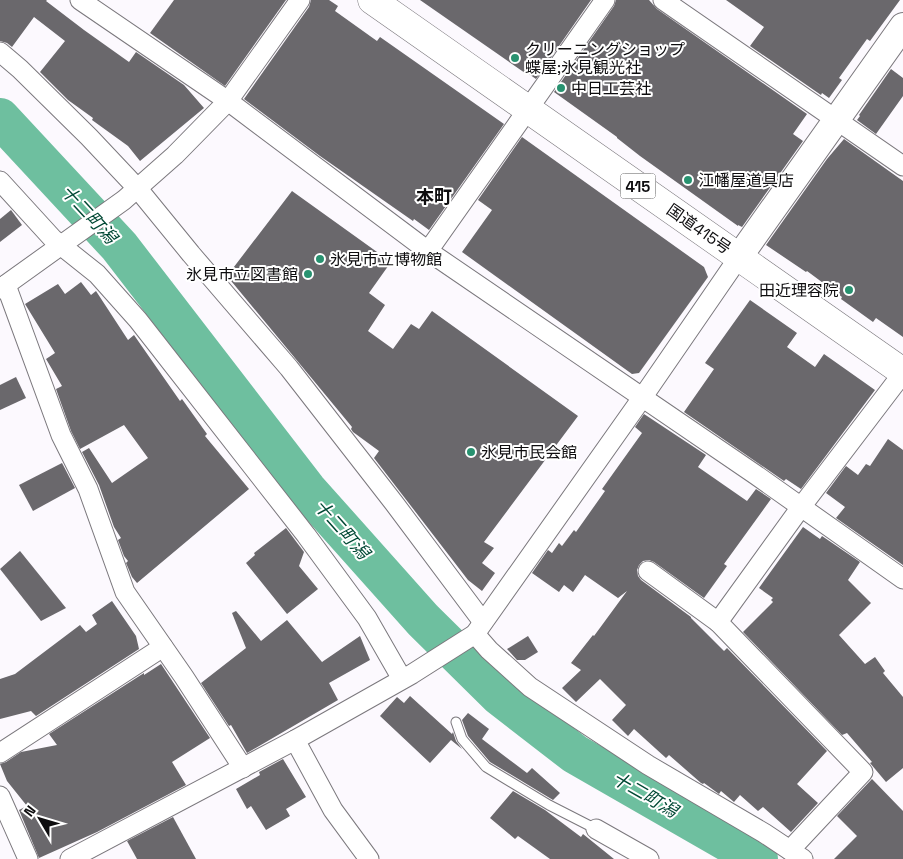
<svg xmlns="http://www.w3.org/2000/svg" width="903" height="859" font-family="'Space Grotesk','Noto Sans JP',sans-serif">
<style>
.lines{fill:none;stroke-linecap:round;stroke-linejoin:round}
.river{stroke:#6ebf9f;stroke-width:40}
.building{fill:#6a686c}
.lane-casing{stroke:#7b787d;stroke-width:11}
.street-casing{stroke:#7b787d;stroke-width:21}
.secondary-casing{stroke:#7b787d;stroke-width:28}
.highway-casing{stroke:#7b787d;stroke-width:29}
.lane{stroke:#fff;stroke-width:9}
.street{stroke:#fff;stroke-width:19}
.secondary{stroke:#fff;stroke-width:26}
.highway{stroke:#fff;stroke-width:28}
.poi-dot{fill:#289270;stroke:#fff;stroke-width:2}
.labels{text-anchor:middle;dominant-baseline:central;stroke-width:4;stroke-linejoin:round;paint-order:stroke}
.shield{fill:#fff;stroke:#565657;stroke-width:1}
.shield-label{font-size:15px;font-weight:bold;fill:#0e0d0f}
.poi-label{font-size:16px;fill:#0e0d0f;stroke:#fff;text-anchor:start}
.street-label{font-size:16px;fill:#0e0d0f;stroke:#fff}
.neighbourhood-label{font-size:18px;font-weight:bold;fill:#0e0d0f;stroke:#fff}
.water-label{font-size:18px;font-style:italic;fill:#004834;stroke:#fff}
</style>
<rect width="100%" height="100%" fill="#fcf9fe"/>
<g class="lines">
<!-- river -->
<polyline class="river" points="0,118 119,246 307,490 423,620 500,696 575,754 758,859"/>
</g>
<!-- building -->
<g class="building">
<polygon points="0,0 47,0 46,1 84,30 129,62 136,52 184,85 204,108 140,161 128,146 92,120 93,118 68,100 40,72 65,41 34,17 12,47 7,43 0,41"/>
<polygon points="174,0 286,0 225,86 150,33"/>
<polygon points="311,0 329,0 338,6 335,11 377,41 380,37 504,124 429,230 414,219 413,221 320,156 244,99 309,7"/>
<polygon points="420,0 591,0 536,79 526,72 525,73"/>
<polygon points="616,0 649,0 657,9 807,114 793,134 803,141 742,227 738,225 738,226 640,156 617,138 617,137 554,92 614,6"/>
<polygon points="726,0 900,0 870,41 867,39 839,78 842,80 829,98 822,93 821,95 750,46 764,27"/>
<polygon points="891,69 903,78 903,96 876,134 857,120 860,116 859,115"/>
<polygon points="522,137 704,267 708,277 639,373 632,374 462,252 492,210 478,200"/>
<polygon points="844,139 903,181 903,337 876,318 873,322 841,299 842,297 807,271 806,272 766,245 827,159"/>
<polygon points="292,191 391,262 369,293 385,305 368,331 393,349 411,324 419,329 432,311 578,416 484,542 494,548 482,563 495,573 482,591 468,580 374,458 379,451 353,432 351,429 352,427 227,276"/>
<polygon points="11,210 22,225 0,242 0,219"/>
<polygon points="81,282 91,295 96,291 128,340 134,335 180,401 182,399 207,434 205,436 249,489 137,583 132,577 126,563 128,561 124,556 118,540 121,538 114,527 99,485 82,452 89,448 112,483 148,458 124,425 80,449 71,431 56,389 62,386 46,359 55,353 25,304 58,284 65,294"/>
<polygon points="750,300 797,333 787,347 815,367 824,354 875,390 801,489 786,479 784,481 684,412 714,369 705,363"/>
<polygon points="16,377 26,398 0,410 0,385"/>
<polygon points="644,414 706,455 698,467 747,501 756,489 771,499 724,564 727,566 704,598 654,562 649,560 643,561 639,565 637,570 638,576 641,580 691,617 691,618 724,651 727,648 827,751 797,784 818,803 791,832 763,807 758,811 740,795 734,802 721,791 719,794 704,783 703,784 701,783 669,755 666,758 634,729 628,736 612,720 626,705 600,679 576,702 562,688 581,670 571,663 593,635 594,636 627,591 618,598 585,575 573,592 564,585 559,592 532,573 548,550 552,553 559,543 562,546 574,530 576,532 605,491 602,489 642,433 635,427"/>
<polygon points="888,439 903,450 903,565 836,518 845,507 826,493 846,466 858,475 866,464 870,466"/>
<polygon points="62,463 75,488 33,511 19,485"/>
<polygon points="803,527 820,539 822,536 860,562 848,580 871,603 839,635 865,664 875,657 885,671 883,673 903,697 903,768 886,782 870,763 872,762 847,733 842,735 743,632 773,602 771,600 773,598 759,588"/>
<polygon points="286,528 304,552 299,566 318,589 287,614 246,563 255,555 254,553"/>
<polygon points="20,551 66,608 41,621 0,569"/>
<polygon points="112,601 136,636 139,649 36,716 31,711 0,719 0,679 15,674 80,625 86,632 97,624 92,615"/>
<polygon points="236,611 261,641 287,620 322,662 360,636 370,660 329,683 338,700 247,753 231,725 229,726 201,683 246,648 232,613"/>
<polygon points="528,636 538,652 525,660 517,660 507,649"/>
<polygon points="161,664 210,738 172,762 186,785 97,832 39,858 19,810 27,806 7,781 0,764 6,762 21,752 57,745 49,734 144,673 144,675"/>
<polygon points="410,696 452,734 453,732 456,741 462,749 451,740 430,763 380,716 397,697 404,703"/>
<polygon points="468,713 489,729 482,739 527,773 532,768 560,793 553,800 490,762 468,736 462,720"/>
<polygon points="283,759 306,797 286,809 290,816 266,830 251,806 247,809 236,789 260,775 259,772"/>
<polygon points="872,779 903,811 903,859 834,859 857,836 837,816"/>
<polygon points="513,791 545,810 581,837 583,834 614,859 550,859 518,836 515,839 490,818"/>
<polygon points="173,817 196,859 137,859 127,841"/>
</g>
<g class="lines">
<!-- lane casing -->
<g class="lane-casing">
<polyline id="lane" points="456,722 462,739 486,767 549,805 596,829"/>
</g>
<!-- street casing -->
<g class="street-casing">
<g id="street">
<polyline points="80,0 228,101 428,251 756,475 903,579"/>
<polyline points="663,0 903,166"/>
<polyline points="0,52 20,69 89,137 138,189 191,254 289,368 394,503 483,622"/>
<polyline points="0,181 53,239 97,274 138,320 306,535 367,618 402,679"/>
<polyline points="428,251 605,0"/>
<polyline points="6,285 61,435 88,489 125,592 184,677 243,768"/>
<polyline points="0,289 124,200 175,155 228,101 300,0"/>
<polyline points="648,571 718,622"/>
<polyline points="475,634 489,650 530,687 648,765 764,833 803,859"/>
<polyline points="295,740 333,810 369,859"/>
<polyline points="0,753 163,647"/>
<polyline points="0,796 28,859"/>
<polyline points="596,829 649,859"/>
<polyline points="790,850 863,772 718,622 801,507 903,373"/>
<polyline points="70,859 295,740 412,674 475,634 642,398 739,257"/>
</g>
</g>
<!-- secondary casing -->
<g class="secondary-casing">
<polyline id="secondary" points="739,257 903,26"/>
</g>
<!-- highway casing -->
<g class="highway-casing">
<polyline id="highway" points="372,0 903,372"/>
</g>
<!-- lane -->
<use href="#lane" class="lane"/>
<!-- street -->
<use href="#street" class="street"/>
<!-- secondary -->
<use href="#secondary" class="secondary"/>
<!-- highway -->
<use href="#highway" class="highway"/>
</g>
<!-- markers -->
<g class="poi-dot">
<circle cx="515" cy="58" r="5"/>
<circle cx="561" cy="88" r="5"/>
<circle cx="688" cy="180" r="5"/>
<circle cx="320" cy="259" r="5"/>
<circle cx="308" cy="274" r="5"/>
<circle cx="849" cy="290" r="5"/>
<circle cx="471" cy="452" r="5"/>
</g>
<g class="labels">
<!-- shield labels -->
<rect class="shield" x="620.5" y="173.5" width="35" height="25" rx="4"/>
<g class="shield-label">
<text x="638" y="186">415</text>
</g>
<!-- poi labels -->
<g class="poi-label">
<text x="525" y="49">クリーニングショップ<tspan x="525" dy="18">蝶屋;氷見観光社</tspan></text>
<text x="571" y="88">中日工芸社</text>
<text x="698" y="180">江幡屋道具店</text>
<text x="330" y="259">氷見市立博物館</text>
<text x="298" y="274" text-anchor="end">氷見市立図書館</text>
<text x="839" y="290" text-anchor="end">田近理容院</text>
<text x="481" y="452">氷見市民会館</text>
</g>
<!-- street labels -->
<g class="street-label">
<text transform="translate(699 229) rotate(35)">国道415号</text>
</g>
<!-- neighbourhood labels -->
<g class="neighbourhood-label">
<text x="434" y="196">本町</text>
</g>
<!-- water labels -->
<g class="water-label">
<text transform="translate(89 214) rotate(47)">十二町潟</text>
<text transform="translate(342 529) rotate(48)">十二町潟</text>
<text transform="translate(645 794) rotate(30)">十二町潟</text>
</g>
</g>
<!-- north arrow -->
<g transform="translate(40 819) rotate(308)" stroke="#ffffff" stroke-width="4" paint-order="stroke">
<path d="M0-4L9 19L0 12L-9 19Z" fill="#0e0d0f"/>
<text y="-8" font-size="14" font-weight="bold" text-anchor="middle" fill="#0e0d0f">N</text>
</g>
</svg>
